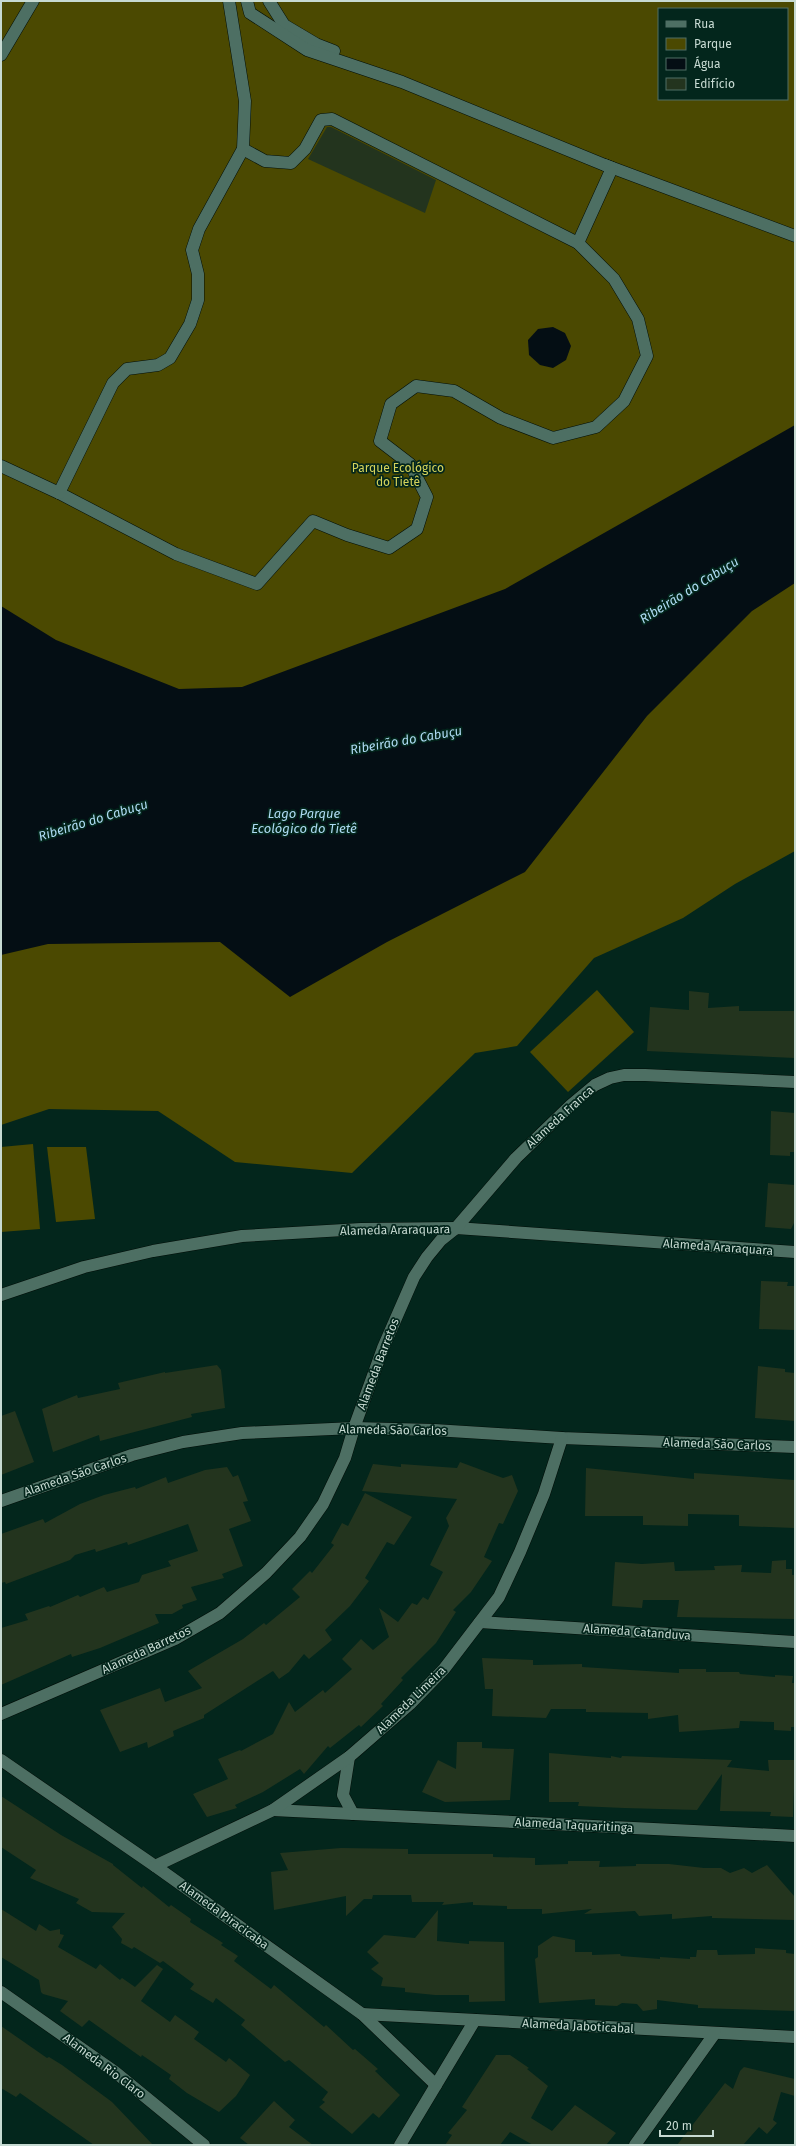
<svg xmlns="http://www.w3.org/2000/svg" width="796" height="2146" font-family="'Fira Sans',sans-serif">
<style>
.green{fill:#4b4901;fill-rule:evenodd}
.water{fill:#040e14}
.building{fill:#23341e}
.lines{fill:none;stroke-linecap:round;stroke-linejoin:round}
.minor-casing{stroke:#000d07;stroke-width:13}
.minor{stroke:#4d6f63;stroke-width:12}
.labels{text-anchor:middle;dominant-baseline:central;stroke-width:3.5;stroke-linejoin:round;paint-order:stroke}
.park-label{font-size:12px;fill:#d5d35b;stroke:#03261c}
.street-label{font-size:12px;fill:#c7dad2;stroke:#03261c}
.water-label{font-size:13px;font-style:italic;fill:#aedaf2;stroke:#03261c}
</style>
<rect width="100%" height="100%" fill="#03261c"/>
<!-- green -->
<g class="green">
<path d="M 1,1 L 795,1 L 795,851 L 735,884 L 683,918 L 594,958 L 517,1046 L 475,1053 L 352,1173 L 235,1162 L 158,1111 L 49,1109 L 1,1125 ZM 659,9 L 787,9 L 787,99 L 659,99 Z"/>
<polygon points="597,990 634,1032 568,1092 530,1052"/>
<polygon points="33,1144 40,1229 1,1232 1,1147"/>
<polygon points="47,1147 86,1147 95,1219 56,1222"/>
</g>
<!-- water -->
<g class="water">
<polygon points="553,327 565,333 571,346 566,360 553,368 540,365 529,355 528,340 538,329"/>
<polygon points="795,425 795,583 752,611 647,716 525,872 387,942 290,997 220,942 48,944 1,955 1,606 56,640 179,689 242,687 505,589"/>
</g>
<!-- building -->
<g class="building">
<polygon points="327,127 331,127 436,180 425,213 308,159"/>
<polygon points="689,991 709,993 708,1008 739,1006 739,1011 795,1011 795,1058 647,1051 650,1007 689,1010"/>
<polygon points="771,1111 795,1113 795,1152 790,1152 790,1156 770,1155"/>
<polygon points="768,1183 795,1185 794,1223 791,1229 765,1227"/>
<polygon points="761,1281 788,1282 787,1286 795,1286 795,1330 759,1329"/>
<polygon points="217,1365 221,1370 225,1408 191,1414 192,1417 100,1441 99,1435 53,1452 42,1409 77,1395 78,1398 120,1389 118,1383 165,1372 165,1373"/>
<polygon points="758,1366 785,1369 785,1372 795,1373 795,1421 755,1418"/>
<polygon points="15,1411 34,1462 1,1475 1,1416"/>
<polygon points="460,1462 503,1478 512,1475 518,1491 503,1524 499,1523 484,1557 492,1561 471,1592 453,1610 456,1612 436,1643 401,1678 403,1680 381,1704 383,1706 361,1727 359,1725 330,1748 328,1746 304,1774 300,1769 263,1792 235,1805 237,1808 207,1817 193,1794 228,1779 218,1759 240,1750 241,1751 273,1734 289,1702 295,1712 323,1690 325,1693 352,1669 342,1659 361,1639 373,1650 389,1637 379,1608 398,1622 412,1603 417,1605 423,1597 428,1600 443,1572 430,1565 449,1526 446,1518 457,1499 362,1491 373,1464 401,1467 401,1464 457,1468"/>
<polygon points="227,1467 233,1477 238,1475 248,1501 243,1502 251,1521 229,1529 243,1566 222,1574 224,1578 191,1587 197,1600 182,1605 183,1608 172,1614 155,1614 159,1623 100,1648 72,1657 71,1654 1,1685 1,1628 28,1620 25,1614 49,1606 50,1607 78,1595 80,1597 104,1587 107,1592 139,1582 142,1575 171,1566 168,1561 198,1551 188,1524 128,1545 127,1542 96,1552 95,1549 75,1555 70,1560 6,1584 5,1582 1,1583 1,1534 43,1519 45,1523 80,1504 104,1495 135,1487 136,1489 166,1477 168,1483 205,1470"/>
<polygon points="586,1468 694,1479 694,1473 795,1480 795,1528 739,1526 739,1515 688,1514 688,1526 643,1525 643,1516 585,1516"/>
<polygon points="365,1493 412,1517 394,1545 387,1542 365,1578 369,1581 350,1606 325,1630 332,1640 309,1659 304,1654 289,1672 279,1679 273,1671 204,1715 204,1718 173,1731 174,1736 148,1748 147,1742 120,1752 100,1710 160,1688 165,1702 202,1688 188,1671 243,1639 264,1623 266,1625 300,1597 292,1589 310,1571 312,1573 334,1545 331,1543 342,1523 348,1526"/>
<polygon points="786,1560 786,1569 792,1569 792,1575 795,1575 795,1619 677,1617 679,1600 643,1600 642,1608 612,1606 615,1562 642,1564 674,1562 675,1571 715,1570 714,1566 742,1565 741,1572 771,1573 772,1561"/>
<polygon points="482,1658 533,1660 533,1665 582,1664 582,1667 679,1673 679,1669 706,1669 706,1672 739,1672 740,1674 775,1677 775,1675 793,1676 792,1683 795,1683 795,1727 791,1727 791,1731 774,1730 774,1722 740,1721 739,1728 679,1732 678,1715 648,1719 648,1713 586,1712 586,1709 551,1709 546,1718 492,1716 493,1689 485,1689"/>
<polygon points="457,1742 482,1742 482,1748 514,1749 510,1800 445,1802 422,1792 438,1760 456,1769"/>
<polygon points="549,1753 611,1758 611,1756 621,1758 622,1756 732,1760 727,1767 769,1771 768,1760 795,1760 793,1817 770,1816 771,1812 720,1811 722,1774 697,1810 624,1808 578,1806 579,1802 549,1802"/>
<polygon points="1,1796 61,1835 113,1864 113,1865 142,1888 143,1886 169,1907 171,1905 191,1919 190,1922 223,1943 221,1945 238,1956 234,1961 271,1989 274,1985 324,2027 326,2025 353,2050 355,2049 378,2069 375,2071 400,2095 379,2118 373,2113 352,2134 319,2107 325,2102 322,2100 328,2092 289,2060 285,2062 241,2025 245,2020 216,1998 213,2003 190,1989 194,1984 163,1961 160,1963 134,1947 132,1949 121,1943 122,1939 112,1927 125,1913 92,1912 76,1903 79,1899 30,1878 36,1870 1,1847"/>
<polygon points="341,1848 408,1849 408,1854 493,1854 493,1857 535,1858 535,1865 568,1864 568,1861 600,1861 599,1867 636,1866 636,1864 669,1864 704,1868 721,1868 730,1873 744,1868 752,1873 767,1865 795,1897 795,1920 712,1918 712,1916 672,1919 672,1914 639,1916 635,1911 584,1914 592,1909 542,1914 542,1909 507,1909 507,1906 473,1905 473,1902 442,1905 444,1902 412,1902 411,1895 373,1895 372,1899 364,1899 346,1916 346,1896 274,1910 271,1872 288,1870 280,1853"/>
<polygon points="1,1909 36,1931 39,1924 50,1931 60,1929 60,1934 64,1935 58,1947 96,1969 100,1964 120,1980 122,1978 135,1987 157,1965 163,1969 141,2001 170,2022 175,2015 199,2032 194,2039 226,2062 229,2058 250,2075 236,2096 219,2112 187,2093 169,2079 171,2075 142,2055 141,2057 89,2020 82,2027 60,2011 68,2001 43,1994 41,1992 39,1980 1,1957"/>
<polygon points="438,1910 437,1941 469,1944 469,1941 504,1942 505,2001 469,2002 469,1995 435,1995 405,1992 405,1988 381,1986 383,1978 371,1969 379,1963 367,1952 384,1935 415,1938"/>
<polygon points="553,1936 575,1940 575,1952 592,1952 592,1955 620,1954 621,1956 660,1959 660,1957 690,1959 690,1957 696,1957 697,1950 717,1950 718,1955 755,1954 755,1948 786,1950 786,1953 795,1954 795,2011 698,2008 698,2005 657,2000 657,2009 643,2011 637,2004 622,2003 617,2006 595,2005 595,1999 539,2003 535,1959 538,1957 538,1946"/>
<polygon points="1,2026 47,2058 49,2057 62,2065 112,2102 153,2145 94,2145 20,2093 16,2097 1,2088"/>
<polygon points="496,2055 510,2055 529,2068 527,2069 548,2086 531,2118 552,2131 575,2105 616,2133 606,2145 533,2145 510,2132 500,2145 445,2145 452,2135 448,2133 467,2110 462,2107"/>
<polygon points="744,2067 795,2079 795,2096 781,2092 773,2120 777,2123 767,2134 759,2127 743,2145 677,2145 725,2083 733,2089 740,2071"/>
<polygon points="274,2101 295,2120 289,2127 313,2145 249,2145 240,2138"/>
</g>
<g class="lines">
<!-- minor casing -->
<g class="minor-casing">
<g id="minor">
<polyline points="269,1 284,25 316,44 334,51"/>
<polyline points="1,55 33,1"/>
<polyline points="243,149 265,161 291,163 305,149 321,120 332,119 578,243"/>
<polyline points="605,165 795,236"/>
<polyline points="1,466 59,493 176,554 257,584 313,521 347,535 389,548 417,529 427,497 410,464 380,441 391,404 416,386 454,391 501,418 553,438 596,427 624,401 647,356 638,319 614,279 578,243 612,168 402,82 307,50 250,13 247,1"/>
<polyline points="59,493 113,383 127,369 158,365 170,358 190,324 198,300 198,274 192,250 199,229 243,149 245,101 229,1"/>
<polyline points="1,1295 84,1267 153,1251 242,1236 361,1229 456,1228 795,1252"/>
<polyline points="1,1501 132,1455 183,1442 242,1433 354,1428 434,1430 562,1438 795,1447"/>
<polyline points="480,1622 795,1642"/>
<polyline points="1,1714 175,1639 220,1613 266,1573 300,1537 323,1504 345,1458 354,1428 383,1348 414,1277 427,1257 441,1240 456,1228 516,1158 571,1105 595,1085 610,1078 624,1075 645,1075 795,1082"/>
<polyline points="349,1757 343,1795 353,1814"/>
<polyline points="1,1760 155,1866 362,2014 436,2085"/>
<polyline points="273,1810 795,1836"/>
<polyline points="155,1866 273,1810 349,1757 410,1704 444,1669 499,1597 520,1552 544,1494 562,1438"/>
<polyline points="1,1992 115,2072 204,2145"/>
<polyline points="362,2014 795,2037"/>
<polyline points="400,2145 475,2020"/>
<polyline points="635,2145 715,2033"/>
</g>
</g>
<!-- minor -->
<use href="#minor" class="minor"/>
</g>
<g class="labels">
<!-- park labels -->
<g class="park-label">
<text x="398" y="468">Parque Ecológico<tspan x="398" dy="14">do Tietê</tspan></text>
</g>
<!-- street labels -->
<g class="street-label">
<text transform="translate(560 1117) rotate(-42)">Alameda Franca</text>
<text transform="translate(395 1230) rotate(-1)">Alameda Araraquara</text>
<text transform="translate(718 1247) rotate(4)">Alameda Araraquara</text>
<text transform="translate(378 1364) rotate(-69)">Alameda Barretos</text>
<text transform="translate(393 1430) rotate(1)">Alameda São Carlos</text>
<text transform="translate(717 1444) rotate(2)">Alameda São Carlos</text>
<text transform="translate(75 1475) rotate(-19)">Alameda São Carlos</text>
<text transform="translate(637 1632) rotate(4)">Alameda Catanduva</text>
<text transform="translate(146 1650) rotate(-25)">Alameda Barretos</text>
<text transform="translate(411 1700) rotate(-44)">Alameda Limeira</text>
<text transform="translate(574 1825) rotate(3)">Alameda Taquaritinga</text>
<text transform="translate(224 1915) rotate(36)">Alameda Piracicaba</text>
<text transform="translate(578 2026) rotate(3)">Alameda Jaboticabal</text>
<text transform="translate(104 2066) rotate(37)">Alameda Rio Claro</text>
</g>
<!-- water labels -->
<g class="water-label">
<text transform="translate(689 590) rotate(-32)">Ribeirão do Cabuçu</text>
<text transform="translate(406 740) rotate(-10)">Ribeirão do Cabuçu</text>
<text x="304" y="813">Lago Parque<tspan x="304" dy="15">Ecológico do Tietê</tspan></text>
<text transform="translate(93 820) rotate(-17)">Ribeirão do Cabuçu</text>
</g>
</g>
<!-- border -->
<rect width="796" height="2146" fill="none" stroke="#c7dad2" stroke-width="4"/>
<!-- legend -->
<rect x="658" y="8" width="130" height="92" fill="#03261c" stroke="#516e65"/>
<rect x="666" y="21" width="20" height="6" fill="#4d6f63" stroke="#516e65"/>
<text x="694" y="28" font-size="12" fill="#c7dad2">Rua</text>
<rect x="666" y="38" width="20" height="12" fill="#4b4901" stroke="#516e65"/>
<text x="694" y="48" font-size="12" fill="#c7dad2">Parque</text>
<rect x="666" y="58" width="20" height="12" fill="#040e14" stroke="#516e65"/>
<text x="694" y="68" font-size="12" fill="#c7dad2">Água</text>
<rect x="666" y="78" width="20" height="12" fill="#23341e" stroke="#516e65"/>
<text x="694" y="88" font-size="12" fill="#c7dad2">Edifício</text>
<!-- scale -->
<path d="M660 2130v6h53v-6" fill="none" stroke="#c7dad2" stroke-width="2"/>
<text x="666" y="2130" font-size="12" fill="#c7dad2" stroke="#03261c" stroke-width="3" paint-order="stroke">20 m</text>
</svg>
